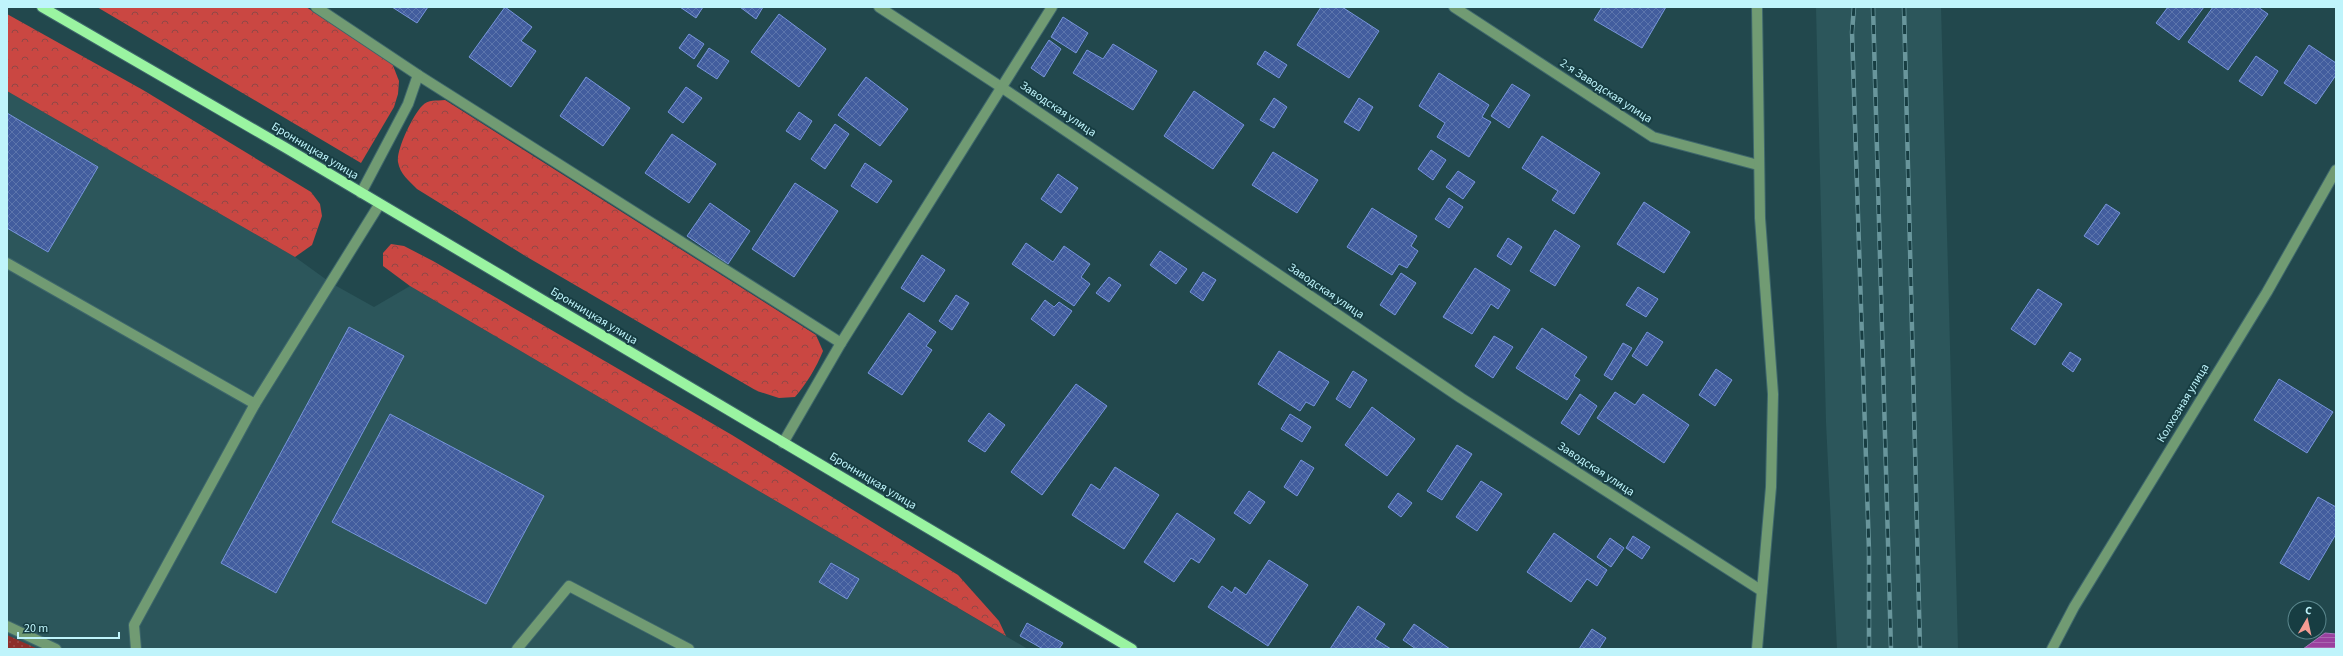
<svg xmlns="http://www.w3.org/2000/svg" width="2343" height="656" font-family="'Source Sans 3',sans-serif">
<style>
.built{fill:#2c565b}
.grass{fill:url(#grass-dots)}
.forest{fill:url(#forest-crowns)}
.water{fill:url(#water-rules);stroke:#a576ba}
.building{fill:url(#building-cross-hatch);stroke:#7795db}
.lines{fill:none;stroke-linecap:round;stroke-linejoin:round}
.minor-casing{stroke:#3e676c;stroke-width:12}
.major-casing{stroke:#3e676c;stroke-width:12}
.minor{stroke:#719b73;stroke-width:10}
.major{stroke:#9af4a1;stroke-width:10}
.rail-casing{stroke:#69969c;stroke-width:4.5}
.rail{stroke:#173d42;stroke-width:3;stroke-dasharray:9;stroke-linecap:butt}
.labels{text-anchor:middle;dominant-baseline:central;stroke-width:4;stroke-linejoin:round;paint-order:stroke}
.street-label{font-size:12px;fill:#bff4fb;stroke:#173d42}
</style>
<defs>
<pattern id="grass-dots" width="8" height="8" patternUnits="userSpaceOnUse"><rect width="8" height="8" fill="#8d2e2a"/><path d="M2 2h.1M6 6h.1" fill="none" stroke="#9b4d4a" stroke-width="1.8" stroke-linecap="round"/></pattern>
<pattern id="forest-crowns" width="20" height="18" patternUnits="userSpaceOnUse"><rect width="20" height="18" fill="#ca4742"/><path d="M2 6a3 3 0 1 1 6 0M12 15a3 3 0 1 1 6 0" fill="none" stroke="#904846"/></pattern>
<pattern id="water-rules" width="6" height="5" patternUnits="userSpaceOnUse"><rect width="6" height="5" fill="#9a409e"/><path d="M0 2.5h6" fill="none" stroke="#aa66b1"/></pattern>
<pattern id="building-cross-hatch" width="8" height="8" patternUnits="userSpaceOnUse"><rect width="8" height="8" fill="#425d9e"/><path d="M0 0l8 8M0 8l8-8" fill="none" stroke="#5c75ac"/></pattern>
</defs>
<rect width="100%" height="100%" fill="#22484d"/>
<!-- built -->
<g class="built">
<polygon points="1816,7 1941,7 1958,649 1837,649 1826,422"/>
<polygon points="7,91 295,257 331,283 374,307 410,286 1028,649 7,649"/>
</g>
<!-- grass -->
<polygon class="grass" points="7,635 38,649 7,649"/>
<!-- forest -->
<g class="forest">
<polygon points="97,7 306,7 392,63 399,81 398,94 394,107 361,163"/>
<polygon points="7,14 143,90 311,192 320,204 322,216 312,245 295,257 7,91"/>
<path d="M 445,100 L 816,335 L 823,351 C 816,368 807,383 795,397 L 779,398 L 757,391 L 527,257 L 417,189 C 409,181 400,174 398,162 C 396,150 413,115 422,106 C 428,99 437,101 445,100 Z"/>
<polygon points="391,244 404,246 433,261 732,435 958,575 999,621 1006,636 410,286 383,266 383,253"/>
</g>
<!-- water -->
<polygon class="water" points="2325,633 2336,634 2336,649 2303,649"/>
<!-- building -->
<g class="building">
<polygon points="392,7 428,7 417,23"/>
<polygon points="505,7 532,27 521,41 536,51 511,87 469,57"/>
<polygon points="680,7 703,7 696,18"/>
<polygon points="740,7 763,7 756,19"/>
<polygon points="1321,7 1342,7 1379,31 1349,78 1297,45"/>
<polygon points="1602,7 1666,7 1642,48 1594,20"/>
<polygon points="2168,7 2204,7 2179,40 2156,23"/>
<polygon points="2213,7 2258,7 2268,14 2228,70 2188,42"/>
<polygon points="779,14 826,49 799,87 751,52"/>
<polygon points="1063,17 1088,33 1076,53 1051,37"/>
<polygon points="689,34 704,44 694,59 679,48"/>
<polygon points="1049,40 1061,49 1044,77 1031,68"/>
<polygon points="1113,44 1157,71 1133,110 1073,73 1087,50 1103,59"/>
<polygon points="2309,45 2336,63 2336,75 2316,104 2284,83"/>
<polygon points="709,48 729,61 717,79 697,66"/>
<polygon points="1265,51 1287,65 1279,78 1257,64"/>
<polygon points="2256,56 2278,71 2262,96 2239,81"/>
<polygon points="1439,73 1489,105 1482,117 1491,122 1469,157 1437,137 1445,123 1419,106"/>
<polygon points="586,77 630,108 603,146 560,116"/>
<polygon points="866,77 908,109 880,146 838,115"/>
<polygon points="1512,84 1530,95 1509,128 1491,116"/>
<polygon points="686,87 702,98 683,123 668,112"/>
<polygon points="1194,91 1244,125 1213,169 1164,136"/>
<polygon points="1274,98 1287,107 1274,128 1260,120"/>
<polygon points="1359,98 1373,107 1359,131 1344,122"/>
<polygon points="799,112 812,121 800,140 786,131"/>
<polygon points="7,113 98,167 48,252 7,228"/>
<polygon points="835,124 849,134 825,169 811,159"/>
<polygon points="672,134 716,164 689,203 645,173"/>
<polygon points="1542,136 1600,173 1574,214 1552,200 1558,191 1522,168"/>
<polygon points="1431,150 1446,160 1433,180 1418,169"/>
<polygon points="1273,152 1318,180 1297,213 1252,185"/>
<polygon points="865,163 892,181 877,203 851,186"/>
<polygon points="1458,171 1475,182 1463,199 1446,187"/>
<polygon points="1058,174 1078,188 1061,213 1041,199"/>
<polygon points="795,183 838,211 794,277 752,249"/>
<polygon points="1449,198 1463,207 1449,228 1435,219"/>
<polygon points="1644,202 1690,232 1664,273 1617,244"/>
<polygon points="710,203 750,231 728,264 687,236"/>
<polygon points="2106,204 2120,213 2098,245 2084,236"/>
<polygon points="1372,208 1417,236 1411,246 1418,251 1407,268 1399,264 1392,275 1347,247"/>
<polygon points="1555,230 1580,246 1555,286 1530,271"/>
<polygon points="1508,238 1522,247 1511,265 1497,256"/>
<polygon points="1026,243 1053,262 1064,246 1090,264 1081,277 1090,284 1074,306 1012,264"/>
<polygon points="1160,251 1187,269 1176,284 1150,265"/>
<polygon points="922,255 945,270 924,302 901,288"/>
<polygon points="1475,268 1510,290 1498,309 1491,304 1472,334 1443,317"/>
<polygon points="1203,272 1216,280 1203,301 1190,292"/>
<polygon points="1401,273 1416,283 1395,315 1380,305"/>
<polygon points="1109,277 1121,285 1109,302 1096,293"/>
<polygon points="1638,287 1658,299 1646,317 1626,305"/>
<polygon points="2038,289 2062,304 2035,345 2011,329"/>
<polygon points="956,295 969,303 952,330 939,321"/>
<polygon points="1045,300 1054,307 1059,302 1072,311 1054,336 1031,319"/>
<polygon points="909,313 936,332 926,346 932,350 902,395 868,373"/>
<polygon points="349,327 404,356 276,593 221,563"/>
<polygon points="1542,328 1587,357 1574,376 1580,380 1567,400 1516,368"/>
<polygon points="1647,332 1663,342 1647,366 1632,356"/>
<polygon points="1494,336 1513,347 1493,378 1475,366"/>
<polygon points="1623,343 1632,348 1612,380 1604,375"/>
<polygon points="1279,351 1329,382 1314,406 1306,402 1300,411 1258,384"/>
<polygon points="2070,352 2081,359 2073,372 2062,364"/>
<polygon points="1716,369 1732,380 1715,406 1699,395"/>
<polygon points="1353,371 1367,380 1350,408 1336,399"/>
<polygon points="2279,379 2333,412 2307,453 2254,420"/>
<polygon points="1076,384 1107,406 1042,495 1011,472"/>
<polygon points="1615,392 1635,405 1643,394 1689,425 1664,463 1597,418"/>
<polygon points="1580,394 1597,406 1579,435 1561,423"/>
<polygon points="1372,407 1415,439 1387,476 1345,445"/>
<polygon points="989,413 1005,425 985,452 968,441"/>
<polygon points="390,414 544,496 486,604 332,522"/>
<polygon points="1290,414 1311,427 1302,442 1281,429"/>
<polygon points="1457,445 1472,454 1442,500 1427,491"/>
<polygon points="1301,460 1314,468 1297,496 1284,487"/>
<polygon points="1115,467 1159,495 1124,549 1072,515 1091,484 1100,490"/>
<polygon points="1481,481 1502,494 1477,531 1456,517"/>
<polygon points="1249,491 1265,502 1250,524 1234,513"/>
<polygon points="1398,493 1412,503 1401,517 1388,507"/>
<polygon points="2318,497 2336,507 2336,534 2309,580 2280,563"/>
<polygon points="1177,513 1215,539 1199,563 1191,558 1174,582 1144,562"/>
<polygon points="1554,533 1607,570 1597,586 1587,579 1571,602 1527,572"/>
<polygon points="1633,536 1650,547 1642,559 1626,548"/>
<polygon points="1610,538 1624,548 1611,567 1597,557"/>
<polygon points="1269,560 1308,585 1268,646 1208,607 1222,586 1232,593 1235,587 1246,595"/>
<polygon points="831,563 859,579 847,599 819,582"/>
<polygon points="1358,606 1385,624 1375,639 1391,649 1330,649"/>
<polygon points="1027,623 1063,643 1059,649 1043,649 1020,636"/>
<polygon points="1414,624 1450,649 1416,649 1403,640"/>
<polygon points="1592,629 1606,638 1599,649 1579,649"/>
</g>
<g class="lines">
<!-- minor casing -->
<g class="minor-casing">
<g id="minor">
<polyline points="316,7 418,75 841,343"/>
<polyline points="879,7 1001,87 1461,398 1762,591"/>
<polyline points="1454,7 1653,137 1758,165"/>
<polyline points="361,193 408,104 418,75"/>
<polyline points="7,263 255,404"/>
<polyline points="783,443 841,343 1052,7"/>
<polyline points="7,626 56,649"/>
<polyline points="136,649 134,625 255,404 379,205"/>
<polyline points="517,649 569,586 689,649"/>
<polyline points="1757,649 1771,487 1773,394 1760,218 1757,7"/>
<polyline points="2052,649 2074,607 2267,292 2336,170"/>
</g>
</g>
<!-- major casing -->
<g class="major-casing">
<polyline id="major" points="42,7 286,148 1132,649"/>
</g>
<!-- minor -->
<use href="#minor" class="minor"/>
<!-- major -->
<use href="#major" class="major"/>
<!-- rail casing -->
<g class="rail-casing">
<g id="rail">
<polyline points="1854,7 1852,32 1869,551 1869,649"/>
<polyline points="1873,7 1891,649"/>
<polyline points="1904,7 1920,649"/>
</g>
</g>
<!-- rail -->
<use href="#rail" class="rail"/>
</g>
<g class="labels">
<!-- street labels -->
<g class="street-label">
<text transform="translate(1606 91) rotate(33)">2-я Заводская улица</text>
<text transform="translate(1058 109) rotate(34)">Заводская улица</text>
<text transform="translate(315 151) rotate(31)">Бронницкая улица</text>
<text transform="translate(1326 291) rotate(34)">Заводская улица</text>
<text transform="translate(594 316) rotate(31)">Бронницкая улица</text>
<text transform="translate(2183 403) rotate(-59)">Колхозная улица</text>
<text transform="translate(1596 469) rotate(33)">Заводская улица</text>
<text transform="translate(873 481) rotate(31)">Бронницкая улица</text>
</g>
</g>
<!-- border -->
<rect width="2343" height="656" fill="none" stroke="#bff4fb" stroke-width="16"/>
<!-- north arrow -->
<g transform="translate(2307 620) rotate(9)"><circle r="19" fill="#173d42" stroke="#5a868c"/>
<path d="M0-3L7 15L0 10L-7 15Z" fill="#f59c93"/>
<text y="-6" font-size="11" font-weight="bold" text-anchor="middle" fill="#bff4fb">С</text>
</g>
<!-- scale -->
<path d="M18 632v6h101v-6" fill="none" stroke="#bff4fb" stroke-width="2"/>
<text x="24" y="632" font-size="12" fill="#bff4fb" stroke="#173d42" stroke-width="3" paint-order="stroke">20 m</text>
</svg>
